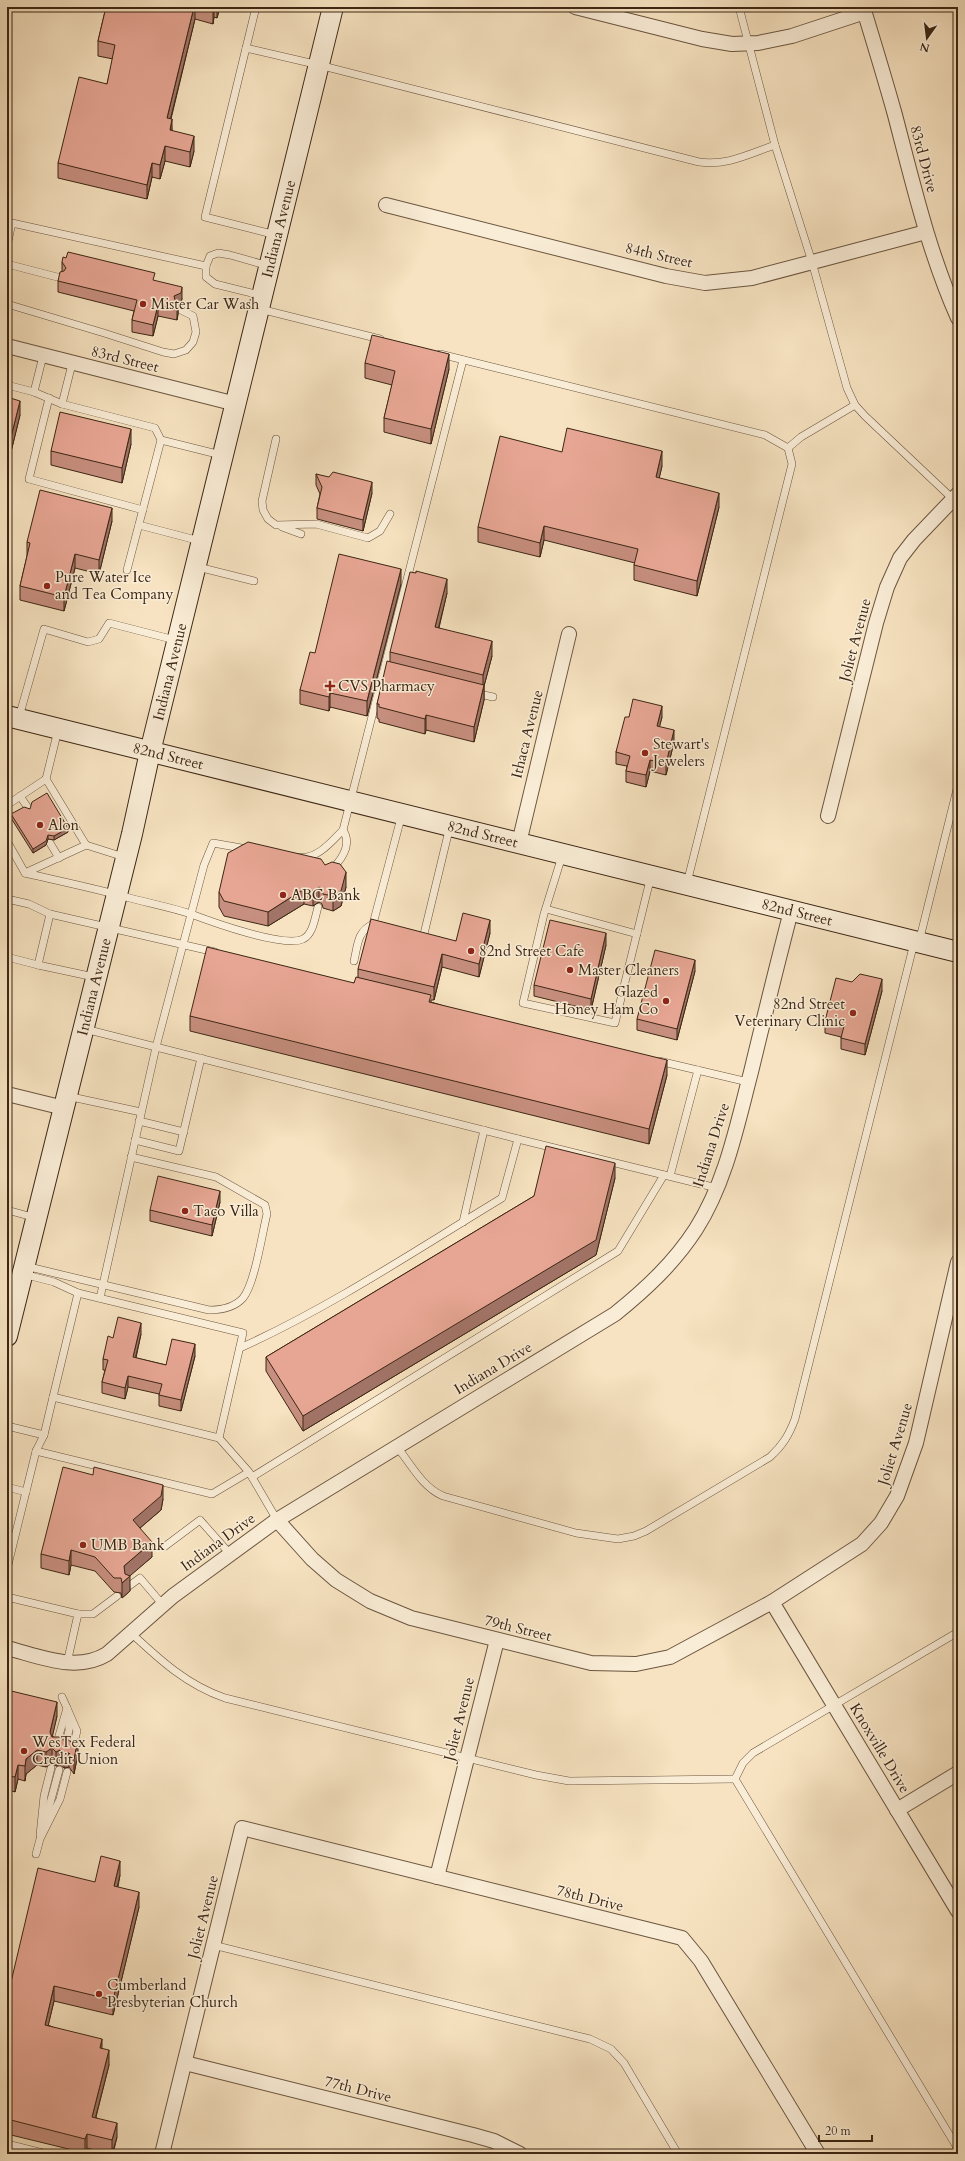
<svg xmlns="http://www.w3.org/2000/svg" width="965" height="2161" font-family="Cardo,serif">
<style>
.lines{fill:none;stroke-linecap:round;stroke-linejoin:round}
.lane-casing{stroke:#6b553f;stroke-width:8}
.street-casing{stroke:#6b553f;stroke-width:16}
.secondary-casing{stroke:#3c2614;stroke-width:22}
.lane{stroke:#faedd7;stroke-width:7}
.street{stroke:#faedd7;stroke-width:14}
.secondary{stroke:#faedd7;stroke-width:20}
.wall{fill:#c78f7f;stroke:#3c2614}
.shaded-wall{fill:#a27468;stroke:#3c2614}
.building{fill:#e7a694;stroke:#3c2614}
.poi-dot{fill:#8f2418;stroke:#faedd7;stroke-width:1.5}
.labels{text-anchor:middle;dominant-baseline:central;stroke-width:3;stroke-linejoin:round;paint-order:stroke}
.street-label{font-size:15px;fill:#3c2614;stroke:#faedd7}
.poi-label{font-size:15px;fill:#3c2614;stroke:#faedd7;text-anchor:start}
</style>
<rect width="100%" height="100%" fill="#f7e3c1"/>
<filter id="stains"><feTurbulence type="fractalNoise" baseFrequency=".005" numOctaves="4"/><feColorMatrix values="0 0 0 0 .2 0 0 0 0 .09 0 0 0 0 .02 0 0 0 .5 -.17"/></filter>
<radialGradient id="worn" r=".72"><stop offset=".6" stop-color="#630" stop-opacity="0"/><stop offset="1" stop-color="#630" stop-opacity=".3"/></radialGradient>
<g class="lines">
<!-- lane casing -->
<g class="lane-casing">
<g id="lane">
<polyline points="739,7 775,145 812,262 847,388 855,405 865,416 955,501"/>
<polyline points="246,48 256,7"/>
<path d="M 276,235 L 205,217 L 246,48 L 319,65 L 699,162 C 727,166 749,154 775,145"/>
<polyline points="7,246 12,223 206,266 206,277 215,284 260,295"/>
<polyline points="7,264 61,278"/>
<polyline points="206,266 210,256 218,253 230,255 269,266"/>
<polyline points="7,304 104,333 163,352 174,354 186,350 193,342 196,332 193,316 179,309"/>
<polyline points="260,309 380,339"/>
<polyline points="440,354 765,435 788,448 792,464 687,883"/>
<polyline points="7,385 34,392 62,404 155,428 161,440"/>
<polyline points="34,392 43,356"/>
<polyline points="49,398 29,479 143,510"/>
<polyline points="62,404 72,364"/>
<polyline points="276,439 262,501 263,510 268,519 276,525 316,524 368,538 380,531 390,514"/>
<polyline points="788,448 801,437 855,405"/>
<polyline points="139,525 200,541"/>
<polyline points="282,527 301,534"/>
<polyline points="198,567 254,581"/>
<polyline points="127,570 161,440 221,455"/>
<polyline points="475,693 493,697"/>
<polyline points="19,717 44,629 88,642 99,639 109,623 175,640"/>
<polyline points="58,730 46,779 86,845 124,857"/>
<polyline points="20,796 28,808"/>
<polyline points="7,805 46,779"/>
<path d="M 7,841 L 25,873 C 59,881 93,888 126,897 C 148,903 170,907 191,914 C 212,922 284,948 303,939 C 313,935 315,917 318,907"/>
<polyline points="50,843 59,858"/>
<polyline points="562,856 544,914 523,1003 615,1023 651,876"/>
<path d="M 299,857 C 317,860 332,841 343,830 L 463,360"/>
<path d="M 332,869 C 343,858 352,844 343,830"/>
<polyline points="25,873 86,845"/>
<polyline points="7,899 29,904 50,914 215,952"/>
<polyline points="546,909 637,934"/>
<polyline points="50,914 38,965 94,977"/>
<polyline points="419,936 424,934 450,826"/>
<polyline points="919,942 958,785"/>
<polyline points="7,957 38,965"/>
<path d="M 354,961 C 358,944 357,932 373,924 L 402,814"/>
<path d="M 85,1029 L 518,1139 L 502,1198 C 416,1250 331,1307 240,1348"/>
<polyline points="659,1061 748,1082"/>
<polyline points="67,1096 141,1112"/>
<polyline points="139,1121 184,1132"/>
<polyline points="518,1139 717,1188"/>
<polyline points="135,1140 179,1151 201,1058"/>
<polyline points="670,1176 698,1070"/>
<polyline points="7,1210 36,1218"/>
<polyline points="463,1222 484,1130"/>
<path d="M 25,1266 L 209,1310 C 221,1310 234,1308 243,1298 C 255,1283 262,1234 267,1214 L 265,1205 L 216,1177 L 131,1157"/>
<polyline points="23,1274 54,1282 78,1293 53,1397"/>
<polyline points="78,1293 243,1333 219,1438"/>
<polyline points="100,1298 156,1047 204,865 213,843 247,849"/>
<polyline points="7,1426 44,1435"/>
<path d="M 397,1447 C 411,1464 422,1487 443,1496 L 576,1533 L 618,1539 L 634,1536 L 646,1531 L 770,1457 C 783,1445 789,1435 795,1419 L 914,943"/>
<polyline points="249,1472 212,1494 36,1451 44,1435 53,1397 219,1438 249,1472 277,1520"/>
<polyline points="252,1477 618,1251 664,1175"/>
<polyline points="7,1487 26,1492"/>
<polyline points="164,1547 200,1520 230,1554"/>
<polyline points="7,1569 36,1451"/>
<polyline points="129,1586 140,1578 163,1605"/>
<polyline points="7,1597 78,1614 67,1663"/>
<polyline points="78,1614 93,1614 117,1596"/>
<polyline points="958,1632 753,1753 743,1763 735,1779 958,2149"/>
<path d="M 131,1633 C 160,1660 187,1685 225,1698 L 536,1775 L 569,1781 L 735,1779"/>
<polyline points="67,1708 77,1731 72,1750"/>
<polyline points="56,1746 67,1708 62,1697"/>
<polyline points="65,1748 69,1730 68,1715"/>
<polyline points="45,1822 59,1770"/>
<polyline points="40,1835 44,1796 51,1768"/>
<polyline points="36,1854 40,1839 60,1799 67,1772"/>
<polyline points="213,1945 590,2039 611,2049 624,2063 678,2154"/>
<polyline points="7,2144 47,2154"/>
</g>
</g>
<!-- street casing -->
<g class="street-casing">
<g id="street">
<polyline points="575,7 702,39 732,44 758,43 792,36 865,12"/>
<path d="M 863,7 C 874,43 885,79 895,115 C 913,184 929,253 958,318"/>
<polyline points="386,205 666,276 705,283 752,278 926,232"/>
<polyline points="7,346 236,404"/>
<polyline points="828,816 876,623 887,587 900,558 914,540 958,494"/>
<polyline points="519,843 569,634"/>
<polyline points="7,1094 64,1108"/>
<polyline points="277,1520 312,1559 336,1580 370,1601 411,1618 591,1663 636,1664 670,1657 772,1602 862,1544 881,1523 897,1496 916,1443 958,1262"/>
<polyline points="772,1602 958,1911"/>
<path d="M 7,1648 C 39,1656 76,1673 107,1654 L 173,1596 L 277,1520 L 615,1314 C 646,1289 674,1263 696,1229 C 726,1182 737,1125 751,1072 C 764,1018 777,965 791,911"/>
<polyline points="897,1810 958,1773"/>
<polyline points="437,1877 497,1640"/>
<polyline points="185,2063 473,2135 494,2141 520,2154"/>
<polyline points="162,2154 242,1828 682,1938 701,1961 818,2154"/>
</g>
</g>
<!-- secondary casing -->
<g class="secondary-casing">
<g id="secondary">
<path id="s1" d="M 7,716 L 958,952"/>
<path id="s2" d="M 7,1336 L 132,834 L 150,752 L 333,7"/>
</g>
</g>
<!-- lane -->
<use href="#lane" class="lane"/>
<!-- street -->
<use href="#street" class="street"/>
<!-- secondary -->
<use href="#secondary" class="secondary"/>
</g>
<!-- wall -->
<g class="wall">
<polygon points="106,7 220,7 217,18 214,17 213,24 195,19 171,119 172,131 194,151 190,167 165,161 160,179 152,177 147,199 58,178 58,163 107,84 113,59 98,56 98,41"/>
<polygon points="62,262 155,281 182,298 181,304 178,305 178,314 177,320 158,316 153,336 132,332 132,320 134,311 58,292 58,281 62,271"/>
<polygon points="365,363 449,369 431,444 384,432 384,418 392,385 365,378"/>
<polygon points="7,397 20,415 8,464 7,463"/>
<polygon points="131,444 122,483 51,465 51,451"/>
<polygon points="562,452 662,466 659,478 719,507 697,596 634,580 634,565 635,563 544,540 540,557 478,542 478,527"/>
<polygon points="316,474 372,493 363,531 317,519 317,508 320,494 316,485"/>
<polygon points="112,521 99,574 75,568 64,611 20,600 20,586 27,556 27,542"/>
<polygon points="401,584 367,716 330,707 329,711 300,704 300,690 315,653"/>
<polygon points="447,593 439,628 492,656 484,686 484,700 474,742 426,730 425,734 379,722 379,719 377,718 377,704 390,662 390,652"/>
<polygon points="629,717 662,717 659,727 674,742 666,775 650,771 646,787 626,782 626,771 627,766 616,764 616,752"/>
<polygon points="11,814 68,832 54,840 48,839 46,845 33,853 11,818"/>
<polygon points="325,865 346,887 341,906 333,911 323,908 322,904 319,902 313,906 304,904 268,926 224,916 219,907 219,892"/>
<polygon points="490,933 479,977 442,967 434,1000 431,1000 431,1002 667,1075 649,1144 190,1031 190,1016 354,983 358,977 358,969 456,941"/>
<polygon points="606,945 591,1010 534,996 534,985"/>
<polygon points="695,971 677,1040 637,1030 637,1019"/>
<polygon points="852,982 882,991 865,1055 841,1049 841,1037 825,1033 825,1021"/>
<polygon points="615,1178 596,1255 303,1431 266,1371 266,1357 534,1196"/>
<polygon points="220,1202 212,1236 150,1221 150,1210"/>
<polygon points="141,1334 136,1358 166,1365 195,1356 181,1411 159,1406 159,1394 128,1387 125,1399 102,1393 102,1382 105,1370 103,1370 103,1359 113,1338"/>
<polygon points="163,1499 161,1510 140,1528 152,1557 129,1576 130,1591 122,1598 121,1593 114,1592 95,1571 71,1565 69,1575 41,1568 41,1554"/>
<polygon points="7,1690 57,1716 52,1736 78,1753 74,1774 69,1767 64,1768 60,1765 56,1766 52,1763 46,1767 37,1765 26,1774 25,1781 18,1779 15,1792 9,1790"/>
<polygon points="120,1875 118,1887 139,1907 113,2015 54,2001 48,2025 102,2049 109,2065 96,2117 117,2137 113,2154 109,2154 87,2148 85,2153 7,2134 7,1999 95,1882"/>
</g>
<!-- shaded-wall -->
<g class="shaded-wall">
<polygon points="194,7 195,7 195,19 167,133 167,118"/>
<polygon points="213,7 214,7 214,17 213,24"/>
<polygon points="217,7 220,7 217,18"/>
<polygon points="172,119 172,134 170,130"/>
<polygon points="194,136 194,151 190,167 190,152"/>
<polygon points="165,146 165,161 160,179 160,165"/>
<polygon points="152,163 152,177 147,199 147,185"/>
<polygon points="182,287 182,298 181,304 178,305 178,314 177,320 177,309 174,307 174,296"/>
<polygon points="158,305 158,316 153,336 153,325"/>
<polygon points="449,354 449,369 431,444 431,429"/>
<polygon points="20,401 20,415 8,464 8,449"/>
<polygon points="131,429 131,444 122,483 122,468"/>
<polygon points="662,451 662,466 656,492 656,477"/>
<polygon points="372,482 372,493 363,531 363,520"/>
<polygon points="719,493 719,507 697,596 697,581"/>
<polygon points="112,508 112,521 99,574 99,560"/>
<polygon points="544,526 544,540 540,557 540,543"/>
<polygon points="75,554 75,568 64,611 64,597"/>
<polygon points="401,569 401,584 367,716 367,701"/>
<polygon points="447,579 447,593 435,642 435,627"/>
<polygon points="492,641 492,656 484,686 484,700 474,742 474,727 483,689 483,675"/>
<polygon points="330,693 330,707 329,711 329,697"/>
<polygon points="662,706 662,717 657,737 657,726"/>
<polygon points="426,715 426,730 425,734 425,719"/>
<polygon points="674,730 674,742 666,775 666,764"/>
<polygon points="650,760 650,771 646,787 646,775"/>
<polygon points="68,828 68,832 54,840 54,836"/>
<polygon points="48,835 48,839 46,845 33,853 33,849"/>
<polygon points="346,872 346,887 341,906 333,911 333,896"/>
<polygon points="319,887 319,902 313,906 313,891"/>
<polygon points="304,889 304,904 268,926 268,912"/>
<polygon points="490,920 490,933 479,977 479,964"/>
<polygon points="606,933 606,945 591,1010 591,999"/>
<polygon points="442,954 442,967 434,1000 434,987"/>
<polygon points="695,960 695,971 677,1040 677,1029"/>
<polygon points="882,979 882,991 865,1055 865,1044"/>
<polygon points="667,1060 667,1075 649,1144 649,1129"/>
<polygon points="615,1163 615,1178 596,1255 303,1431 303,1416"/>
<polygon points="220,1191 220,1202 212,1236 212,1225"/>
<polygon points="141,1323 141,1334 133,1368 133,1357"/>
<polygon points="195,1344 195,1356 181,1411 181,1400"/>
<polygon points="128,1376 128,1387 125,1399 125,1388"/>
<polygon points="163,1485 163,1499 161,1510 133,1534 133,1520"/>
<polygon points="152,1542 152,1557 124,1581 124,1566"/>
<polygon points="71,1550 71,1565 69,1575 69,1561"/>
<polygon points="130,1576 130,1591 122,1598 122,1583"/>
<polygon points="57,1702 57,1716 50,1747 50,1732"/>
<polygon points="78,1739 78,1753 74,1774 74,1759"/>
<polygon points="52,1748 52,1763 46,1767 46,1752"/>
<polygon points="37,1750 37,1765 26,1774 25,1781 25,1766 26,1759"/>
<polygon points="60,1750 60,1765 56,1766 56,1752"/>
<polygon points="69,1753 69,1767 64,1768 64,1754"/>
<polygon points="18,1765 18,1779 15,1792 15,1777"/>
<polygon points="9,1776 9,1790 7,1798 7,1784"/>
<polygon points="120,1861 120,1875 114,1900 114,1886"/>
<polygon points="139,1892 139,1907 113,2015 113,2000"/>
<polygon points="54,1986 54,2001 45,2039 45,2025"/>
<polygon points="102,2039 102,2054 100,2048"/>
<polygon points="109,2050 109,2065 92,2131 92,2117"/>
<polygon points="117,2123 117,2137 112,2154 112,2140"/>
<polygon points="87,2134 87,2148 85,2153 85,2139"/>
</g>
<!-- building -->
<g class="building">
<polygon points="106,7 194,7 167,118 172,119 170,130 194,136 190,152 165,146 160,165 152,163 147,185 58,163 79,77 107,84 115,45 98,41"/>
<polygon points="204,7 213,7 213,9"/>
<polygon points="68,252 155,273 153,280 182,287 181,293 174,296 175,300 178,303 177,309 158,305 153,325 132,320 137,300 58,281 60,272 64,271 66,268 62,262 63,257 66,258"/>
<polygon points="372,335 449,354 431,429 384,418 395,371 365,363"/>
<polygon points="7,397 20,401 8,449 7,449"/>
<polygon points="60,412 131,429 122,468 51,451"/>
<polygon points="567,428 662,451 656,477 719,493 697,581 634,565 638,549 544,526 540,543 478,527 500,436 562,452"/>
<polygon points="333,472 372,482 363,520 317,508 322,487 316,474 329,477"/>
<polygon points="40,490 112,508 99,560 75,554 64,597 20,586 30,543 27,542"/>
<polygon points="339,554 401,569 367,701 330,693 329,697 300,690 310,652 315,653"/>
<polygon points="416,571 447,579 435,627 492,641 483,675 390,652 410,572 416,573"/>
<polygon points="387,661 484,685 474,727 426,715 425,719 379,707 379,704 377,704"/>
<polygon points="633,699 662,706 657,726 674,730 666,764 650,760 646,775 626,771 630,756 616,752 625,717 629,717"/>
<polygon points="47,793 68,828 54,836 48,835 46,841 33,849 11,814 24,807 30,809 32,802"/>
<polygon points="248,842 321,859 325,865 332,862 340,864 346,872 341,891 333,896 323,894 322,889 319,887 313,891 304,889 268,912 224,901 219,892 228,853"/>
<polygon points="463,913 490,920 479,964 442,954 434,987 358,969 371,919 456,941"/>
<polygon points="550,920 606,933 591,999 534,985"/>
<polygon points="207,947 354,983 356,977 431,995 429,1002 667,1060 649,1129 190,1016"/>
<polygon points="655,950 695,960 677,1029 637,1019"/>
<polygon points="860,974 882,979 865,1044 841,1038 844,1026 825,1021 836,978 852,982"/>
<polygon points="546,1146 615,1163 596,1240 303,1416 266,1357 534,1196"/>
<polygon points="158,1176 220,1191 212,1225 150,1210"/>
<polygon points="118,1317 141,1323 133,1357 166,1365 172,1339 195,1344 181,1400 159,1395 162,1384 128,1376 125,1388 102,1382 108,1360 103,1359 108,1336 113,1338"/>
<polygon points="63,1467 93,1475 94,1467 163,1485 161,1496 133,1520 152,1542 124,1566 125,1574 130,1576 122,1583 121,1578 114,1578 95,1557 71,1550 69,1561 41,1554"/>
<polygon points="7,1690 57,1702 50,1732 52,1737 59,1737 63,1740 67,1739 71,1742 78,1739 74,1759 69,1753 64,1754 60,1750 56,1752 52,1748 46,1752 37,1750 26,1759 25,1766 18,1765 15,1777 9,1776 7,1784"/>
<polygon points="101,1856 120,1861 114,1886 139,1892 113,2000 54,1986 45,2025 102,2039 100,2048 109,2050 92,2117 117,2123 112,2140 87,2134 85,2139 7,2119 7,1999 38,1868 95,1882"/>
</g>
<!-- markers -->
<g class="poi-dot">
<circle cx="143" cy="304" r="4"/>
<circle cx="47" cy="586" r="4"/>
<path d="M328 680h4v4h4v4h-4v4h-4v-4h-4v-4h4z"/>
<circle cx="645" cy="753" r="4"/>
<circle cx="40" cy="825" r="4"/>
<circle cx="283" cy="895" r="4"/>
<circle cx="471" cy="951" r="4"/>
<circle cx="570" cy="970" r="4"/>
<circle cx="666" cy="1001" r="4"/>
<circle cx="853" cy="1013" r="4"/>
<circle cx="185" cy="1211" r="4"/>
<circle cx="83" cy="1545" r="4"/>
<circle cx="24" cy="1751" r="4"/>
<circle cx="99" cy="1994" r="4"/>
</g>
<g class="labels">
<!-- street labels -->
<g class="street-label">
<text transform="translate(924 159) rotate(75)">83rd Drive</text>
<text stroke="none"><textPath href="#s2" startOffset="1140">Indiana Avenue</textPath></text>
<text transform="translate(659 255) rotate(13)">84th Street</text>
<text transform="translate(125 359) rotate(14)">83rd Street</text>
<text transform="translate(855 640) rotate(-75)">Joliet Avenue</text>
<text stroke="none"><textPath href="#s2" startOffset="684">Indiana Avenue</textPath></text>
<text transform="translate(527 734) rotate(-76)">Ithaca Avenue</text>
<text stroke="none"><textPath href="#s1" startOffset="166">82nd Street</textPath></text>
<text stroke="none"><textPath href="#s1" startOffset="490">82nd Street</textPath></text>
<text stroke="none"><textPath href="#s1" startOffset="814">82nd Street</textPath></text>
<text stroke="none"><textPath href="#s2" startOffset="360">Indiana Avenue</textPath></text>
<text transform="translate(711 1145) rotate(-72)">Indiana Drive</text>
<text transform="translate(493 1368) rotate(-31)">Indiana Drive</text>
<text transform="translate(895 1444) rotate(-73)">Joliet Avenue</text>
<text transform="translate(218 1542) rotate(-36)">Indiana Drive</text>
<text transform="translate(518 1628) rotate(14)">79th Street</text>
<text transform="translate(459 1719) rotate(-76)">Joliet Avenue</text>
<text transform="translate(880 1748) rotate(59)">Knoxville Drive</text>
<text transform="translate(590 1898) rotate(14)">78th Drive</text>
<text transform="translate(203 1917) rotate(-76)">Joliet Avenue</text>
<text transform="translate(358 2089) rotate(14)">77th Drive</text>
</g>
<!-- poi labels -->
<g class="poi-label">
<text x="151" y="304">Mister Car Wash</text>
<text x="55" y="577">Pure Water Ice<tspan x="55" dy="17">and Tea Company</tspan></text>
<text x="338" y="686">CVS Pharmacy</text>
<text x="653" y="744">Stewart's<tspan x="653" dy="17">Jewelers</tspan></text>
<text x="48" y="825">Alon</text>
<text x="291" y="895">ABC Bank</text>
<text x="479" y="951">82nd Street Cafe</text>
<text x="578" y="970">Master Cleaners</text>
<text x="658" y="992" text-anchor="end">Glazed<tspan x="658" dy="17">Honey Ham Co</tspan></text>
<text x="845" y="1004" text-anchor="end">82nd Street<tspan x="845" dy="17">Veterinary Clinic</tspan></text>
<text x="193" y="1211">Taco Villa</text>
<text x="91" y="1545">UMB Bank</text>
<text x="32" y="1742">WesTex Federal<tspan x="32" dy="17">Credit Union</tspan></text>
<text x="107" y="1985">Cumberland<tspan x="107" dy="17">Presbyterian Church</tspan></text>
</g>
</g>
<!-- margin -->
<rect width="965" height="2161" fill="none" stroke="#f7e3c1" stroke-width="24"/>
<rect x="8" y="8" width="949" height="2145" fill="none" stroke="#3c2614" stroke-width="2"/>
<rect x="12" y="12" width="941" height="2137" fill="none" stroke="#3c2614"/>
<!-- north arrow -->
<g transform="translate(927 38) rotate(194)" stroke="#faedd7" stroke-width="3" paint-order="stroke">
<path d="M0-3L7 15L0 10L-7 15Z" fill="#3c2614"/>
<text y="-6" font-size="11" font-weight="bold" text-anchor="middle" fill="#3c2614">N</text>
</g>
<!-- scale -->
<path d="M819 2135v6h53v-6" fill="none" stroke="#3c2614" stroke-width="2"/>
<text x="825" y="2135" font-size="12" fill="#3c2614" stroke="#faedd7" stroke-width="3" paint-order="stroke">20 m</text>
<rect width="100%" height="100%" filter="url(#stains)"/>
<rect width="100%" height="100%" fill="url(#worn)"/>
</svg>
